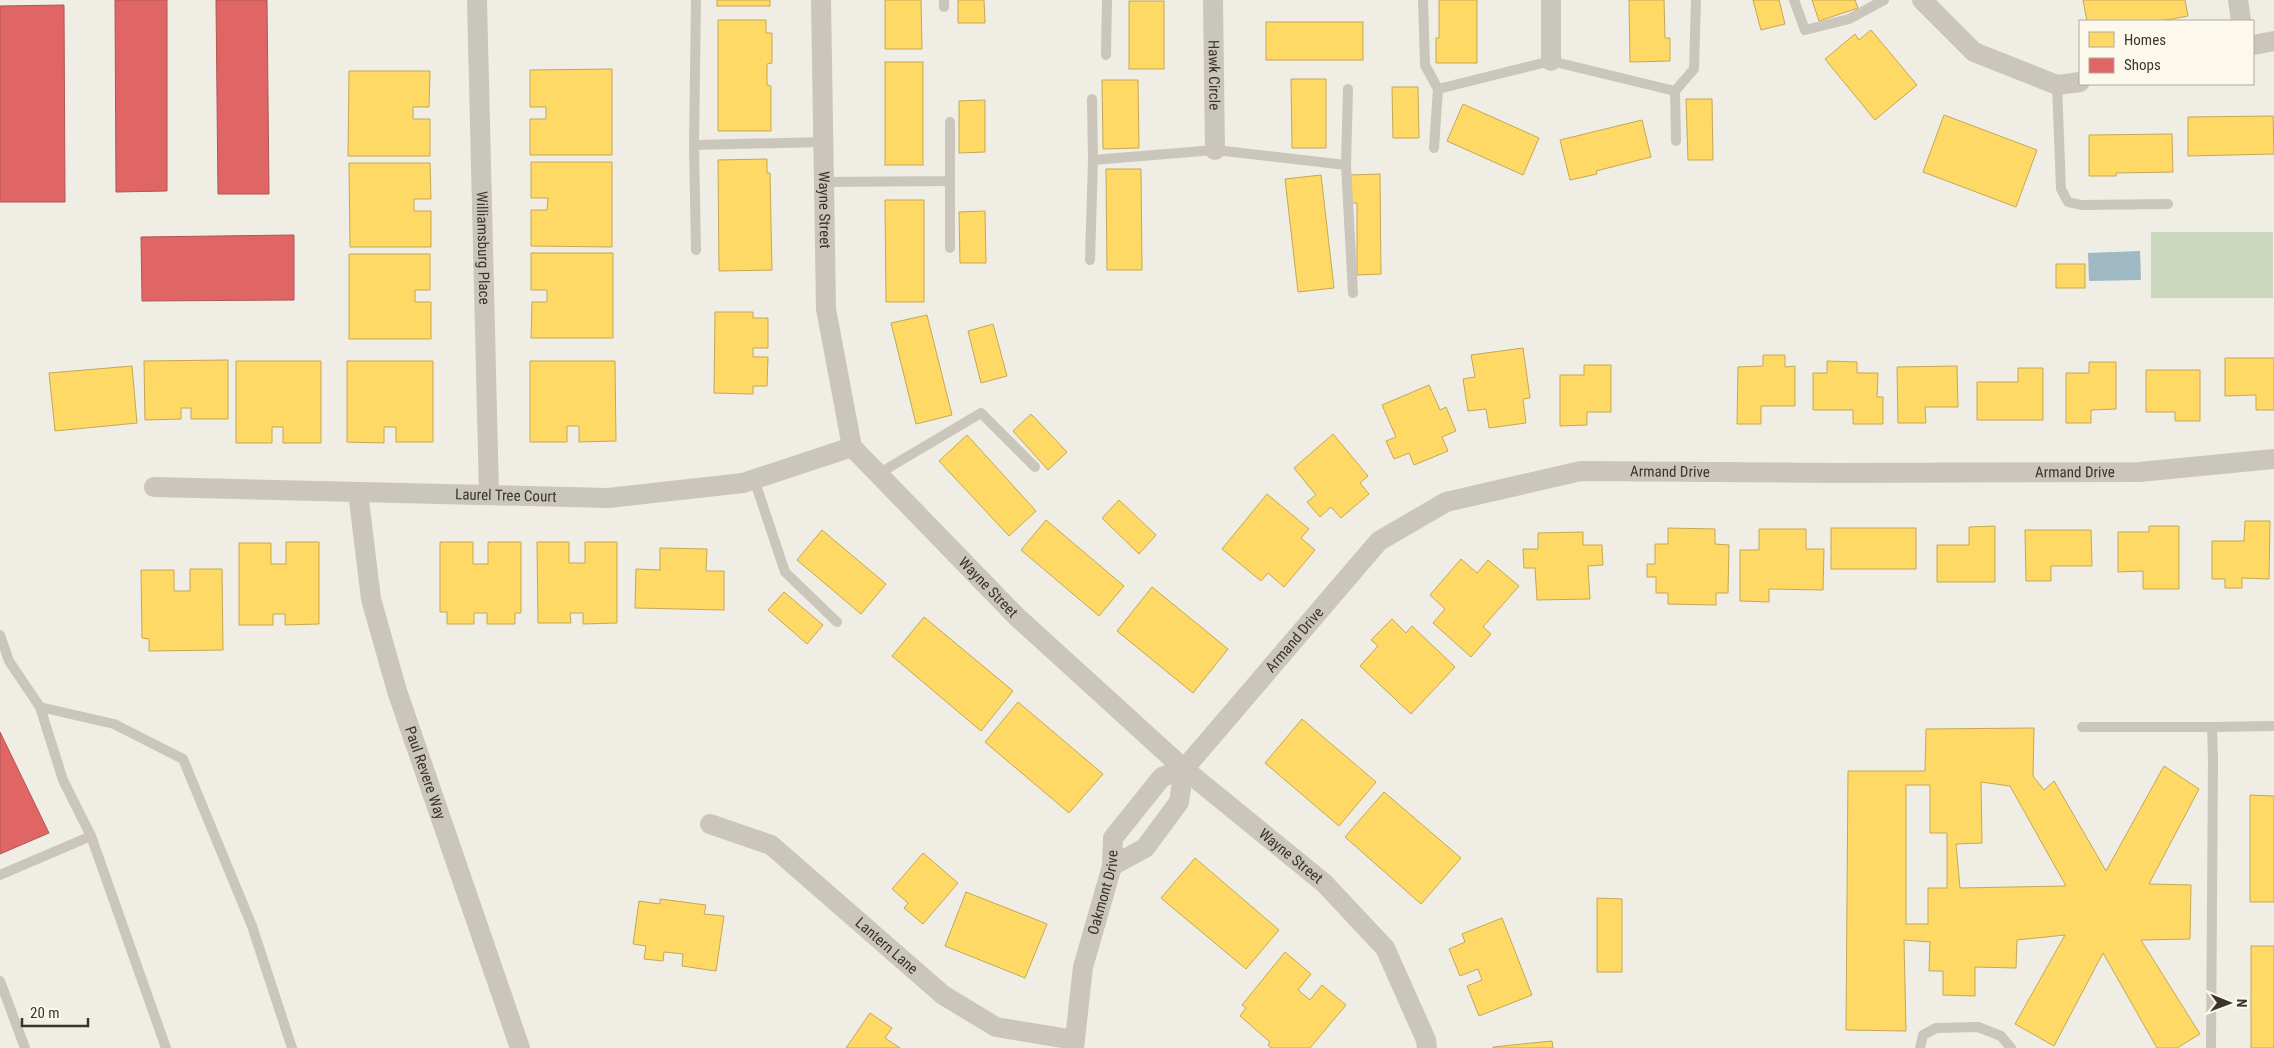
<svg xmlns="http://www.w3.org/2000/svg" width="2274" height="1048" font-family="'Roboto Condensed',sans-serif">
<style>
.pitch{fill:#cbd8bd}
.water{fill:#9eb9c3}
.homes{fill:#ffd966;stroke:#c4a854;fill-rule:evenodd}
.shops{fill:#e06666;stroke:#ae5754}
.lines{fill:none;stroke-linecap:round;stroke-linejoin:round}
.lane{stroke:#cac6bc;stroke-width:10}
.street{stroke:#cac6bc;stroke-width:20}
.labels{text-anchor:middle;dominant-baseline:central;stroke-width:5;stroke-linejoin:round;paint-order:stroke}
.street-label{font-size:15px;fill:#3b3429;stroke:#fcf9ec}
</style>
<rect width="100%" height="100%" fill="#f0ede4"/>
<!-- pitch -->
<rect class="pitch" x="2151" y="232" width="122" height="66"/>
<!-- water -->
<polygon class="water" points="2140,251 2141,280 2089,281 2088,253"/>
<!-- homes -->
<g class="homes">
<rect x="717" y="0" width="53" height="6"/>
<polygon points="885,0 921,0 922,49 885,49"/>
<polygon points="958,0 984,0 985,23 958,23"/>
<polygon points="1439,0 1477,0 1477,63 1436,63 1436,38 1439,38"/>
<polygon points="1629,0 1664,0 1665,38 1670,38 1670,61 1630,62"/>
<polygon points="1753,0 1779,0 1785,24 1761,30"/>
<polygon points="1812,0 1855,0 1858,8 1819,21"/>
<polygon points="2083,0 2185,0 2188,16 2161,21 2087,21"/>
<rect x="1129" y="1" width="35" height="68"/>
<polygon points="718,20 766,20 766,33 772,33 772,63 767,64 767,85 771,86 771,131 718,131"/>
<rect x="1266" y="22" width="97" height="38"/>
<polygon points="1871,30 1917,85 1875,120 1825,59 1855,34 1859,40"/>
<rect x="885" y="62" width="38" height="103"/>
<polygon points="612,69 612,155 530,155 530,119 546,119 546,107 530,107 530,70"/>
<polygon points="349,71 430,71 429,107 413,107 413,119 430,119 430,156 348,156"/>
<polygon points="1291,79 1326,79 1326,148 1292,148"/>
<polygon points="1102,80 1138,80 1139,148 1103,149"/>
<polygon points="1392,87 1418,87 1419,138 1393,138"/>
<polygon points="1686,99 1712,99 1713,160 1688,160"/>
<polygon points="985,100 985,152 959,153 959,101"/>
<polygon points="1463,104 1539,138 1523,175 1447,141"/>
<polygon points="1944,115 2037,150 2016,207 1923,172"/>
<polygon points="2273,116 2274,154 2188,156 2188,117"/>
<polygon points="1642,120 1651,157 1596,171 1597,174 1570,180 1560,140"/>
<polygon points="2172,134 2173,172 2116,173 2116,176 2089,176 2089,135"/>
<polygon points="767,159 767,173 770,173 772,270 719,271 718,160"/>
<polygon points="531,162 612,162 612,247 531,246 531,210 547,210 548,198 531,198"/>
<polygon points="349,163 430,163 431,199 414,199 414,211 431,211 431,247 350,247"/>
<polygon points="1106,169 1141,169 1142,270 1107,270"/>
<polygon points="1380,174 1381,274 1357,275 1357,203 1351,203 1351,175"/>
<polygon points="1321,175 1334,288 1298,292 1285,179"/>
<polygon points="885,200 924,200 924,302 886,302"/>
<polygon points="985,211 986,263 960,263 959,212"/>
<polygon points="531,253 613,253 613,338 531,338 532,302 547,302 547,290 531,290"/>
<polygon points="349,254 430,254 430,290 415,290 415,302 431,302 431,339 349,339"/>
<rect x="2056" y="264" width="29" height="24"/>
<polygon points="715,312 753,312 753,318 768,318 768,348 753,348 753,357 768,357 767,386 753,386 753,394 714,393"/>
<polygon points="927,315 952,415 916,424 891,323"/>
<polygon points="993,324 1007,376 981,383 968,331"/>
<polygon points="1523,348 1530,398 1523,399 1526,423 1489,428 1486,409 1468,411 1463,379 1475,377 1471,355"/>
<polygon points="1763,355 1785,355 1785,367 1795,366 1795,406 1761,406 1761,424 1737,424 1738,367 1763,366"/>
<polygon points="2225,358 2274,358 2274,410 2256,410 2256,395 2225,396"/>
<polygon points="228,360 228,419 191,419 191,408 181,408 181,419 145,420 144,361"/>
<polygon points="236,361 321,361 321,443 283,443 283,427 272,427 272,443 236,443"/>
<polygon points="347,361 433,361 433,442 396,442 396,427 384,427 384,443 347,442"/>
<polygon points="530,361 615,361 616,441 579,442 579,426 567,426 567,442 530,442"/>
<polygon points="1827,361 1857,362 1857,373 1878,373 1877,397 1883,397 1883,424 1853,424 1853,410 1813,410 1813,373 1827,373"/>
<polygon points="2089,362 2116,362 2116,409 2091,410 2091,423 2066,423 2066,373 2089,373"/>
<polygon points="1584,365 1611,365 1611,412 1587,412 1587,425 1560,426 1560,375 1584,375"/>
<polygon points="132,366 137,423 55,431 49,373"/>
<polygon points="1957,366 1958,407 1925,407 1926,423 1898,423 1897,367"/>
<polygon points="2018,368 2043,368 2043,420 1977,420 1977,382 2018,382"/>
<polygon points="2146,370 2200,370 2200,421 2175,421 2175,412 2146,412"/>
<polygon points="1429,385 1440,410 1446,407 1456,431 1442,437 1448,451 1414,465 1409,453 1394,459 1386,441 1396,437 1382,405"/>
<polygon points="1031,414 1067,452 1048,470 1013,431"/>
<polygon points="1333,434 1368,476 1360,483 1369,494 1341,518 1331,507 1320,517 1307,502 1316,495 1294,468"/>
<polygon points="967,435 1036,511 1009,536 939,461"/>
<polygon points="1267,494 1309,529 1301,538 1315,550 1284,587 1268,573 1261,581 1222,549"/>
<polygon points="1119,500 1156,535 1139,554 1102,518"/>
<polygon points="1046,520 1124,586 1099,616 1021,550"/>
<polygon points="2245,521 2270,521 2269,579 2242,578 2242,588 2225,588 2225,579 2212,579 2212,541 2244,541"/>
<polygon points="1995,526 1995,582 1937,582 1937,545 1969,545 1969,527"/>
<polygon points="2149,526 2179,526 2179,589 2143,589 2143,571 2118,572 2118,532 2149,532"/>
<polygon points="1668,528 1715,529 1715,544 1729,545 1728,593 1716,593 1716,605 1668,604 1668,593 1656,593 1656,577 1647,577 1647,564 1655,564 1655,544 1668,544"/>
<rect x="1831" y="528" width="85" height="41"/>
<polygon points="1759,529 1806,529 1806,549 1824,549 1823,590 1769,589 1769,602 1740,601 1740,550 1759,550"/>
<polygon points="822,530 886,584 861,614 797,560"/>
<polygon points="2025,530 2091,530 2092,566 2051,566 2051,581 2026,581"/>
<polygon points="1583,532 1583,545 1602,545 1603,565 1588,566 1590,599 1537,600 1535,568 1524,568 1523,549 1538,549 1538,533"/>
<polygon points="286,542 319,542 319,624 285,625 285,614 273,614 273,625 239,625 239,543 271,543 271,564 286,564"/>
<polygon points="440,542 473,542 473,564 488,564 488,542 521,542 521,613 515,613 515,624 487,624 487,613 474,613 474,624 447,624 447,612 440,612"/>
<polygon points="537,542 569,542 569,563 585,563 585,542 617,542 617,623 583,624 583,613 570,613 571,623 538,623"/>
<polygon points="660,548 707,549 706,571 724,571 724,610 635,608 636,569 660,570"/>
<polygon points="1461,559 1477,573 1488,560 1519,586 1483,627 1491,634 1471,657 1433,623 1445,609 1430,595"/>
<polygon points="190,569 222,569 223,650 149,651 149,639 142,638 141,570 174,570 174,591 190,591"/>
<polygon points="1152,587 1228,649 1193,693 1117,631"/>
<polygon points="784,592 823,625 807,644 768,610"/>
<polygon points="924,617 1013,691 981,731 892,656"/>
<polygon points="1392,619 1406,633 1412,626 1455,667 1411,714 1360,666 1378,646 1371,640"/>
<polygon points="1018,702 1103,774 1069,813 985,742"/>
<polygon points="1302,719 1376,782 1339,826 1265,763"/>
<path d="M 2034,728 L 2033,776 L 2044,790 L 2054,781 L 2106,871 L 2164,766 L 2199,789 L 2149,884 L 2191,885 L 2190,939 L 2141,940 L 2200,1034 L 2177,1048 L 2157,1048 L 2103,953 L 2054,1046 L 2015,1024 L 2065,935 L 2017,940 L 2016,968 L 1975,967 L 1975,996 L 1943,995 L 1943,971 L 1929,971 L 1930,942 L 1904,940 L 1906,1031 L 1846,1030 L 1848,771 L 1925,771 L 1926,729 ZM 1981,782 L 2010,786 L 2066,886 L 1960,888 L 1956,844 L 1982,843 ZM 1906,785 L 1930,785 L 1930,833 L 1947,833 L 1947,888 L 1928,888 L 1928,924 L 1906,924 Z"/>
<polygon points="1384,792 1461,858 1421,904 1345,837"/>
<polygon points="2250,795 2274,796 2274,902 2250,902"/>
<polygon points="923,853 958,883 923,924 904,908 908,903 892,889"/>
<polygon points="1195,858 1279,930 1246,969 1161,898"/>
<polygon points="966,892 1047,924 1025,978 945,946"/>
<polygon points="1597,898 1622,899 1622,972 1597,972"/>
<polygon points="660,899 706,905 704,914 724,916 716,971 682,966 683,954 664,952 663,961 644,959 646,946 633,944 639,901 660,904"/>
<polygon points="1502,918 1532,995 1479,1016 1467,986 1482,980 1478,969 1460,976 1449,949 1465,942 1462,934"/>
<rect x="2251" y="946" width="23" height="102"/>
<polygon points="1285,952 1311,974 1298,990 1310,1000 1322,985 1346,1005 1310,1048 1271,1048 1268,1045 1270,1042 1240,1016 1246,1008 1242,1005"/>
<polygon points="870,1013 892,1028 885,1038 900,1048 846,1048"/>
<polygon points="1552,1041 1553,1048 1493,1048 1493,1047"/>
</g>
<!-- shops -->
<g class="shops">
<polygon points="115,0 167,0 167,191 116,192"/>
<polygon points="216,0 267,0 269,194 218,194"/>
<polygon points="64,5 65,202 0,202 0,6"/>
<polygon points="294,235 294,300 142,301 141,237"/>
<polygon points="0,732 49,833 0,854"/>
</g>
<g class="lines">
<!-- lane -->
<g class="lane">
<polyline points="944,0 944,7"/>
<polyline points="1423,0 1425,65 1438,89"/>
<polyline points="1794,0 1805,30 1849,19 1884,0"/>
<polyline points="1106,55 1107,0"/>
<polyline points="2057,85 2061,189 2068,202 2081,205 2168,204"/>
<polyline points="1675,91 1676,141"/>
<polyline points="1092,99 1093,160"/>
<polyline points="694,145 696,0"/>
<polyline points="1434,148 1438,89 1551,61 1675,91 1694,69 1696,0"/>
<polyline points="1346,165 1353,293"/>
<polyline points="950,181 950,248"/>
<polyline points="824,182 950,181 950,122"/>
<polyline points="696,250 694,145 823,142"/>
<polyline points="1090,260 1093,160 1215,150 1346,165 1348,89"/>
<polyline points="878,474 981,413 1035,467"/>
<polyline points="754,479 785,572 837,622"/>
<polyline points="0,635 9,661 40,707 114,724 183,759 252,926 292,1048"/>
<polyline points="40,707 63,780 91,836 166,1048"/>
<polyline points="2082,727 2212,727 2213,759 2211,1048"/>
<polyline points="2212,727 2274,726"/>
<polyline points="0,875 91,836"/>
<polyline points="0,981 25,1048"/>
<polyline points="1920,1048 1923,1035 1936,1028 1978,1027 2001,1036 2011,1048"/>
</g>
<!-- street -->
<g class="street">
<path id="s1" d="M 477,0 L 489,495"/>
<path id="s2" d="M 821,0 L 826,309 L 852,447 L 1017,617 L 1184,769 L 1324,883 L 1385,948 L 1426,1040 L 1427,1048"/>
<path id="s3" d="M 1213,0 L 1215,150"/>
<polyline points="1551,0 1551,61"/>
<polyline points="1922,0 1974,52 2057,85 2080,82"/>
<polyline points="2238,0 2241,21"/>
<polyline points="2253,45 2274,41"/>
<path id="s4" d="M 154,487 L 608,498 L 743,483 L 852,447"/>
<path id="s5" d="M 358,492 L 371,599 L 397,691 L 520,1048"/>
<path id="s6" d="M 1184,769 L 1379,541 L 1446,502 L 1581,471 L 1838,473 L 2139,472 L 2274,459"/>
<path id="s7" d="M 710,824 L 771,845 L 943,995 L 996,1027 L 1075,1040"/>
<polyline points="1112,866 1145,848 1179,802 1184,769"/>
<path id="s8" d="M 1074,1048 L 1083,967 L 1112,866 L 1113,838 L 1162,777 L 1184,769"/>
</g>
</g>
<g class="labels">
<!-- street labels -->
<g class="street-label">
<text stroke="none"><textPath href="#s3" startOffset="75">Hawk Circle</textPath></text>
<text stroke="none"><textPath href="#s2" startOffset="210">Wayne Street</textPath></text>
<text stroke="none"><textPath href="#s1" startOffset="248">Williamsburg Place</textPath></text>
<text stroke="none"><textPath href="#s6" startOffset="605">Armand Drive</textPath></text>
<text stroke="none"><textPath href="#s6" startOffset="1010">Armand Drive</textPath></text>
<text stroke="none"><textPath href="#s4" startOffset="352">Laurel Tree Court</textPath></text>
<text stroke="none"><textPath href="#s2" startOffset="645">Wayne Street</textPath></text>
<text stroke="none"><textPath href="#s6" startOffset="170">Armand Drive</textPath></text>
<text stroke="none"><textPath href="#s5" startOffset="290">Paul Revere Way</textPath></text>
<text stroke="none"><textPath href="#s2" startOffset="1050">Wayne Street</textPath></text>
<text stroke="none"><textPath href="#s8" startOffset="159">Oakmont Drive</textPath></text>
<text stroke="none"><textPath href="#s7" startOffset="218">Lantern Lane</textPath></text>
</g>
</g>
<!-- legend -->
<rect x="2079" y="20" width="175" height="65" fill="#fcf9ec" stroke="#afaa9e"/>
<rect x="2089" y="32" width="25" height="15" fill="#ffd966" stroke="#afaa9e"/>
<text x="2124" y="45" font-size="15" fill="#3b3429">Homes</text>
<rect x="2089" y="58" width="25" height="15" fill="#e06666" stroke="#afaa9e"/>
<text x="2124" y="70" font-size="15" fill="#3b3429">Shops</text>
<!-- north arrow -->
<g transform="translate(2229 1003) rotate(91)" stroke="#fcf9ec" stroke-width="4" paint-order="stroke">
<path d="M0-4L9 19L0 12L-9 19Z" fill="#3b3429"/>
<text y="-8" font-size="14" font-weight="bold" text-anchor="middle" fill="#3b3429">N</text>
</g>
<!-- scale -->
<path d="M22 1018v8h66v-8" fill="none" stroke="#3b3429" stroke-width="2.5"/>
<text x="30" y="1018" font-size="15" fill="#3b3429" stroke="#fcf9ec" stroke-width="4" paint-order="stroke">20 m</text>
</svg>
